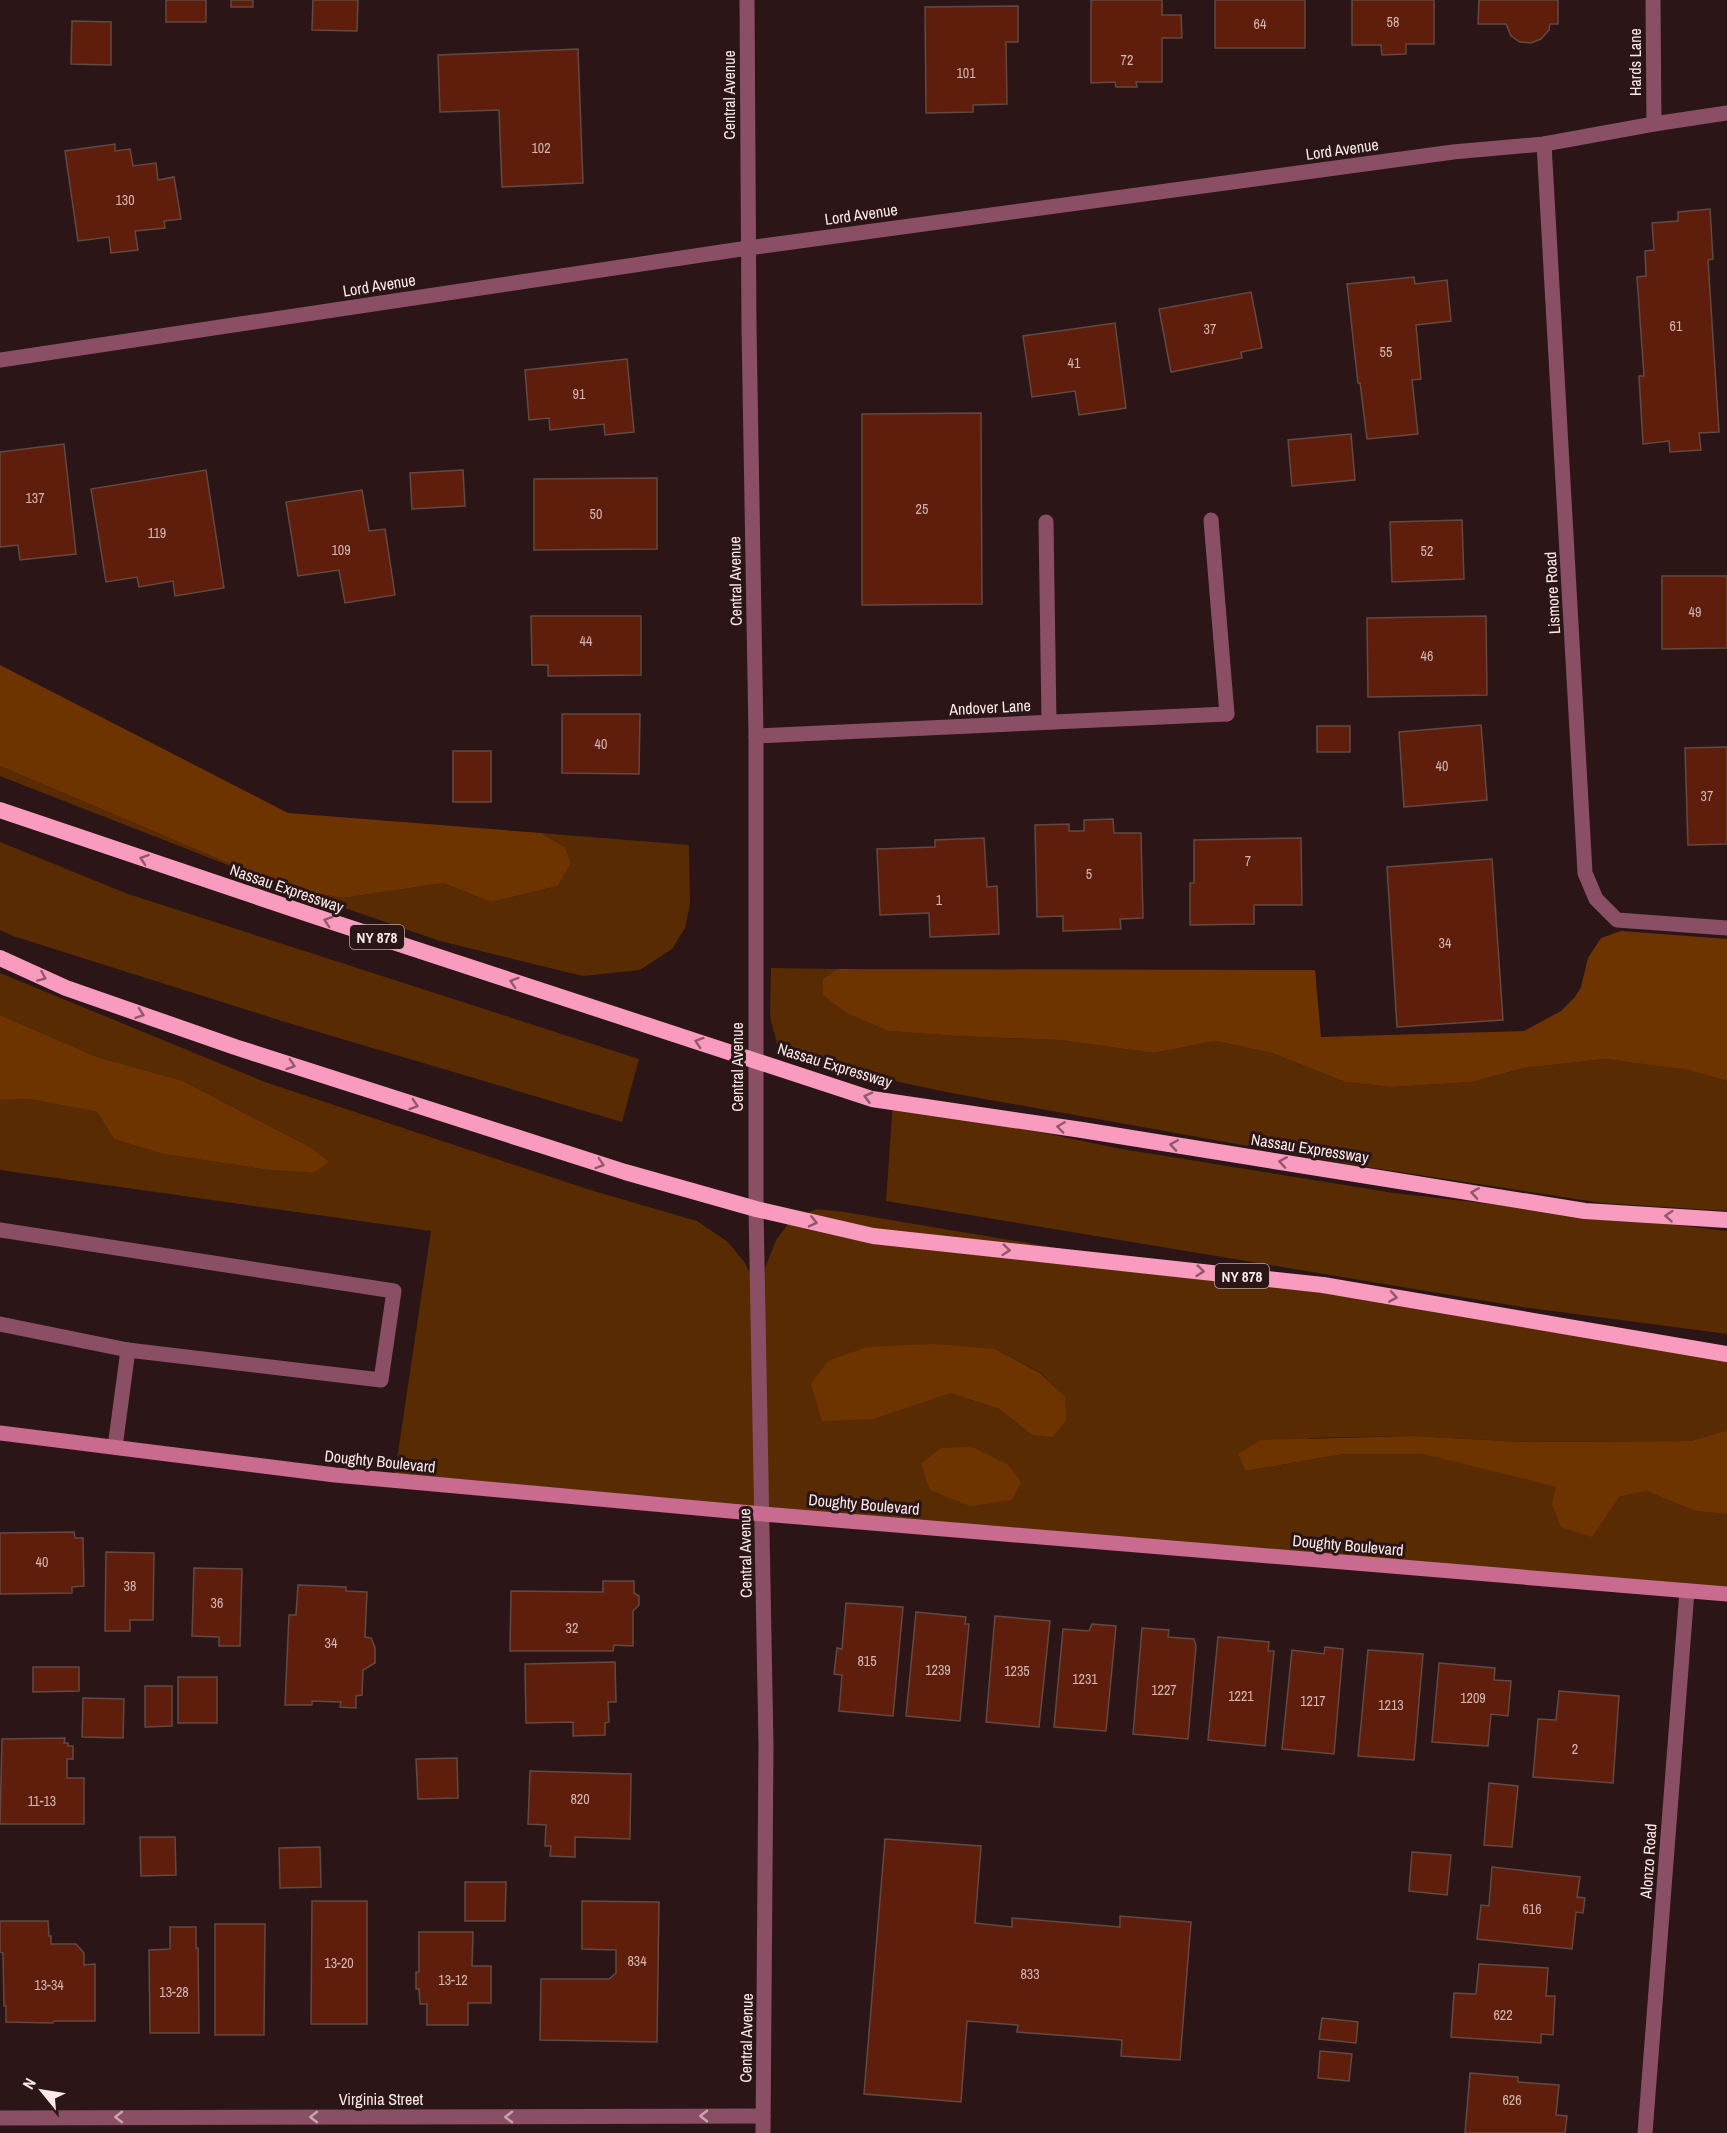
<svg xmlns="http://www.w3.org/2000/svg" width="1727" height="2133" font-family="'Archivo Narrow',sans-serif">
<style>
.green{fill:#592b03;fill-rule:evenodd}
.forest{fill:#6e3400}
.building{fill:#5f1d0c;stroke:#624942;stroke-width:1.5}
.lines{fill:none;stroke-linecap:round;stroke-linejoin:round}
.service{stroke:#8a4f65;stroke-width:15}
.minor{stroke:#8a4f65;stroke-width:15}
.tertiary{stroke:#8a4f65;stroke-width:15}
.secondary{stroke:#c96a8f;stroke-width:15}
.trunk{stroke:#f89bbe;stroke-width:16}
.oneway{stroke:#92586a}
.oneway2{stroke:#c8a4ae}
.labels{text-anchor:middle;dominant-baseline:central;stroke-width:6;stroke-linejoin:round;paint-order:stroke}
.number-label{font-size:14px;fill:#d3b6b2}
.shield{fill:#2b1516;stroke:#bca9aa;stroke-width:1.5}
.shield-label{font-size:15px;font-weight:bold;fill:#fae9e9}
.street-label{font-size:16px;fill:#fae9e9;stroke:#2b1516}
</style>
<rect width="100%" height="100%" fill="#2b1516"/>
<!-- green -->
<g class="green">
<polygon points="0,766 287,888 343,898 443,883 491,902 558,886 571,863 565,847 541,833 689,845 690,904 685,928 672,949 640,970 583,976 440,941 287,888 0,776"/>
<polygon points="0,842 128,894 639,1059 622,1122 295,1025 13,936 0,930"/>
<polygon points="771,968 837,969 823,979 890,1031 956,1036 1060,1040 1154,1053 1215,1041 1272,1053 1345,1082 1391,1087 1472,1082 1524,1068 1605,1059 1688,1070 1727,1081 1727,1211 1602,1203 1354,1165 946,1092 793,1059 778,1047 770,1017"/>
<polygon points="0,973 265,1082 587,1189 697,1221 728,1242 745,1263 753,1280 758,1507 395,1473 431,1231 0,1170 0,1100 30,1099 97,1112 114,1139 163,1154 269,1170 312,1173 330,1162 310,1147 183,1081 97,1057 0,1015"/>
<polygon points="893,1101 1116,1148 1394,1193 1727,1231 1727,1334 1522,1307 886,1201"/>
<path d="M 817,1209 L 844,1212 L 1708,1358 L 1727,1359 L 1727,1430 L 1691,1441 L 1528,1442 L 1412,1436 L 1309,1438 L 1246,1471 L 1344,1454 L 1422,1454 L 1557,1487 L 1619,1497 L 1646,1491 L 1695,1511 L 1727,1514 L 1727,1587 L 766,1509 L 762,1276 L 776,1240 L 792,1219 ZM 995,1349 L 1041,1373 L 1064,1397 L 1032,1435 L 999,1409 L 950,1393 Z"/>
</g>
<!-- forest -->
<g class="forest">
<polygon points="0,665 288,813 541,833 565,847 571,863 558,886 491,902 443,883 343,898 287,888 0,766"/>
<polygon points="1621,931 1727,939 1727,1081 1688,1070 1605,1059 1524,1068 1472,1082 1391,1087 1345,1082 1272,1053 1215,1041 1154,1053 1060,1040 956,1036 889,1031 847,1013 823,995 823,979 837,969 1315,970 1321,1037 1524,1031 1561,1011 1575,997 1581,987 1588,958 1601,938"/>
<polygon points="0,1015 97,1057 183,1081 310,1147 330,1162 313,1173 269,1170 163,1154 114,1139 97,1112 30,1099 0,1100"/>
<polygon points="935,1344 995,1349 1040,1373 1065,1397 1066,1421 1052,1437 1032,1435 999,1409 950,1393 873,1419 822,1421 811,1384 828,1361 867,1347"/>
<polygon points="1727,1430 1727,1514 1695,1511 1646,1491 1619,1497 1592,1537 1561,1527 1552,1504 1556,1487 1422,1454 1344,1454 1246,1471 1238,1454 1261,1440 1412,1436 1528,1442 1691,1441"/>
<polygon points="972,1447 1008,1465 1021,1482 1012,1500 970,1506 930,1490 921,1464 941,1448"/>
</g>
<!-- building -->
<g class="building">
<rect x="166" y="0" width="40" height="22"/>
<rect x="231" y="0" width="22" height="7"/>
<polygon points="313,0 358,0 357,31 312,30"/>
<polygon points="1091,0 1162,0 1162,15 1181,15 1182,38 1162,38 1162,82 1136,82 1137,87 1116,87 1115,82 1091,83"/>
<rect x="1215" y="0" width="90" height="48"/>
<polygon points="1352,0 1434,0 1434,44 1406,44 1406,54 1382,55 1381,45 1352,45"/>
<polygon points="1479,0 1558,0 1558,24 1550,24 1549,30 1541,39 1531,43 1520,42 1511,36 1506,24 1478,24"/>
<polygon points="1018,6 1018,42 1006,42 1007,104 973,105 973,112 926,113 925,7"/>
<polygon points="72,21 111,22 111,65 71,64"/>
<polygon points="578,49 583,183 502,187 499,110 440,112 438,55"/>
<polygon points="115,144 115,151 130,149 133,166 156,163 158,180 174,177 181,219 164,221 165,228 135,231 138,250 111,253 109,237 78,241 65,151"/>
<polygon points="1710,209 1713,259 1708,260 1719,432 1699,433 1701,450 1670,452 1669,441 1643,444 1639,376 1644,376 1637,277 1646,276 1645,251 1654,250 1652,223 1678,221 1678,212"/>
<polygon points="1414,277 1415,284 1447,280 1451,321 1416,325 1421,379 1412,380 1418,434 1367,439 1360,383 1358,383 1347,284"/>
<polygon points="1251,292 1262,348 1241,352 1242,358 1171,372 1159,309"/>
<polygon points="1115,323 1126,408 1079,415 1075,391 1032,397 1023,336"/>
<polygon points="627,359 634,432 605,435 604,424 550,430 549,418 529,420 525,370"/>
<polygon points="981,413 982,604 862,605 862,414"/>
<polygon points="1351,434 1355,480 1292,486 1288,440"/>
<polygon points="64,444 76,554 20,560 18,545 0,547 0,452"/>
<polygon points="206,470 224,588 175,596 173,581 139,587 137,577 106,582 91,489"/>
<polygon points="463,470 465,506 412,509 410,473"/>
<polygon points="657,478 657,549 534,550 534,479"/>
<polygon points="362,490 369,531 385,529 395,595 345,603 339,570 298,576 286,502"/>
<polygon points="1462,520 1464,579 1392,582 1390,522"/>
<polygon points="1662,576 1727,576 1727,648 1662,649"/>
<polygon points="531,616 641,616 641,675 548,676 548,665 532,665"/>
<polygon points="1486,616 1487,695 1368,697 1367,618"/>
<polygon points="562,714 640,714 639,774 562,773"/>
<polygon points="1481,725 1487,800 1404,807 1399,732"/>
<rect x="1317" y="726" width="33" height="26"/>
<polygon points="1727,747 1727,844 1688,845 1685,748"/>
<rect x="453" y="751" width="38" height="51"/>
<polygon points="1113,819 1114,833 1141,833 1143,918 1120,919 1121,929 1063,931 1063,916 1037,917 1035,825 1069,824 1069,831 1084,831 1084,820"/>
<polygon points="984,838 987,887 997,886 999,934 930,937 929,913 880,915 877,849 935,847 935,840"/>
<polygon points="1301,838 1302,905 1254,905 1254,924 1190,925 1190,883 1194,883 1194,840"/>
<polygon points="1492,859 1503,1020 1397,1027 1387,867"/>
<polygon points="74,1532 75,1538 83,1538 84,1586 72,1587 72,1593 0,1594 0,1533"/>
<polygon points="106,1552 154,1553 153,1620 130,1620 130,1631 105,1631"/>
<polygon points="194,1568 242,1569 240,1646 219,1646 219,1637 192,1636"/>
<polygon points="603,1581 634,1581 634,1593 639,1596 639,1605 633,1611 633,1646 614,1645 613,1651 510,1651 511,1591 603,1592"/>
<polygon points="298,1585 346,1587 346,1591 367,1592 365,1637 371,1638 375,1648 375,1663 363,1670 362,1695 356,1696 356,1708 340,1707 341,1702 312,1701 312,1705 285,1705 289,1615 296,1615"/>
<polygon points="846,1603 903,1607 893,1716 839,1711 842,1675 834,1674 837,1648 842,1649"/>
<polygon points="916,1612 966,1617 965,1624 969,1624 960,1721 906,1716"/>
<polygon points="995,1616 1050,1621 1039,1727 986,1722"/>
<polygon points="1092,1624 1116,1626 1106,1731 1054,1727 1063,1629 1089,1631"/>
<polygon points="1142,1628 1169,1630 1168,1637 1194,1639 1196,1646 1188,1739 1133,1734"/>
<polygon points="1218,1637 1269,1642 1268,1651 1274,1651 1265,1746 1208,1740"/>
<polygon points="1325,1647 1343,1649 1334,1754 1282,1749 1292,1650 1324,1654"/>
<polygon points="1368,1650 1423,1654 1414,1760 1358,1756"/>
<polygon points="615,1662 616,1702 608,1702 609,1722 605,1723 605,1735 573,1736 573,1722 526,1723 525,1664"/>
<polygon points="1439,1663 1495,1668 1494,1680 1511,1681 1508,1716 1491,1714 1488,1746 1432,1742"/>
<polygon points="33,1667 79,1667 79,1691 33,1692"/>
<rect x="178" y="1677" width="39" height="46"/>
<polygon points="145,1686 172,1686 172,1726 145,1727"/>
<polygon points="1559,1691 1619,1696 1613,1783 1533,1777 1538,1719 1556,1720"/>
<polygon points="83,1698 124,1699 123,1738 82,1737"/>
<polygon points="65,1738 64,1743 68,1743 68,1746 73,1746 73,1759 67,1759 67,1778 84,1778 84,1824 0,1824 2,1739"/>
<polygon points="457,1758 458,1798 418,1799 416,1759"/>
<polygon points="530,1771 631,1774 630,1839 575,1837 575,1857 550,1856 551,1846 545,1846 546,1825 528,1824"/>
<polygon points="1489,1783 1518,1786 1512,1847 1484,1845"/>
<polygon points="140,1837 175,1837 176,1875 141,1876"/>
<polygon points="885,1839 981,1846 975,1923 1012,1927 1012,1918 1120,1927 1120,1916 1191,1922 1180,2060 1121,2056 1122,2040 1017,2032 1018,2025 967,2021 961,2102 864,2094"/>
<polygon points="320,1847 321,1887 280,1888 279,1848"/>
<polygon points="1412,1852 1451,1855 1447,1895 1409,1891"/>
<polygon points="1492,1867 1580,1877 1577,1897 1585,1898 1583,1913 1576,1912 1572,1949 1477,1939 1481,1905 1489,1906"/>
<polygon points="465,1882 506,1882 505,1921 465,1921"/>
<polygon points="312,1901 367,1901 367,2024 311,2024"/>
<polygon points="582,1901 659,1902 657,2042 540,2040 541,1979 609,1979 616,1973 616,1950 582,1949"/>
<polygon points="0,1921 48,1921 49,1936 51,1936 51,1944 76,1944 84,1953 84,1965 95,1964 95,2021 54,2021 53,2023 6,2022 6,2006 4,2006 3,1953 0,1952"/>
<polygon points="215,1924 265,1924 264,2035 215,2035"/>
<polygon points="170,1927 196,1927 196,1948 198,1948 199,2033 150,2033 149,1950 170,1949"/>
<polygon points="419,1932 473,1932 472,1966 491,1966 491,2003 468,2003 468,2025 427,2025 427,2004 420,2004 419,1989 416,1989 416,1972 419,1972"/>
<polygon points="1479,1964 1548,1968 1546,1996 1555,1996 1553,2035 1541,2034 1541,2043 1451,2037 1454,1993 1476,1994"/>
<polygon points="1322,2018 1358,2022 1356,2043 1319,2039"/>
<polygon points="1320,2051 1352,2054 1349,2081 1318,2078"/>
<polygon points="1470,2073 1518,2077 1518,2082 1559,2085 1556,2115 1567,2116 1565,2133 1465,2133"/>
</g>
<g class="lines">
<!-- service -->
<g class="service">
<polyline points="1211,520 1227,714"/>
<polyline points="1046,522 1049,722"/>
<polyline points="0,1230 394,1291 381,1380 128,1350"/>
<polyline points="0,1324 128,1350 115,1447"/>
</g>
<!-- minor -->
<g class="minor">
<polyline points="1653,0 1654,124"/>
<polyline points="1544,144 1585,873 1596,899 1617,920 1727,928"/>
<polyline points="0,360 748,248 1453,152 1544,144 1654,124 1727,113"/>
<polyline points="756,736 1227,714"/>
<polyline points="0,2118 763,2116"/>
<polyline points="1645,2133 1687,1591"/>
</g>
<!-- tertiary -->
<polyline class="tertiary" points="747,0 749,327 756,736 756,1209 766,1745 763,2133"/>
<!-- secondary -->
<polyline class="secondary" points="0,1433 335,1475 763,1514 1727,1594"/>
<!-- trunk -->
<g class="trunk">
<polyline points="0,810 314,916 872,1099 1082,1130 1585,1211 1727,1220"/>
<polyline points="0,958 66,988 235,1047 625,1172 756,1209 873,1236 1323,1285 1727,1354"/>
</g>
</g>
<!-- one-way arrows -->
<defs><path id="oneway-chevron" d="M-2-3.5L2.5 0L-2 3.5" fill="none" stroke-width="1.6" stroke-linecap="round" stroke-linejoin="round" transform="scale(1.5)"/></defs>
<g class="oneway">
<use href="#oneway-chevron" transform="translate(144 859) rotate(-161)"/>
<use href="#oneway-chevron" transform="translate(328 921) rotate(-162)"/>
<use href="#oneway-chevron" transform="translate(42 977) rotate(24)"/>
<use href="#oneway-chevron" transform="translate(514 982) rotate(-162)"/>
<use href="#oneway-chevron" transform="translate(140 1014) rotate(19)"/>
<use href="#oneway-chevron" transform="translate(699 1042) rotate(-162)"/>
<use href="#oneway-chevron" transform="translate(291 1065) rotate(18)"/>
<use href="#oneway-chevron" transform="translate(868 1097) rotate(-165)"/>
<use href="#oneway-chevron" transform="translate(414 1105) rotate(18)"/>
<use href="#oneway-chevron" transform="translate(1061 1127) rotate(-172)"/>
<use href="#oneway-chevron" transform="translate(1174 1145) rotate(-171)"/>
<use href="#oneway-chevron" transform="translate(1283 1162) rotate(-171)"/>
<use href="#oneway-chevron" transform="translate(600 1164) rotate(18)"/>
<use href="#oneway-chevron" transform="translate(1475 1193) rotate(-171)"/>
<use href="#oneway-chevron" transform="translate(1669 1216) rotate(-176)"/>
<use href="#oneway-chevron" transform="translate(813 1222) rotate(13)"/>
<use href="#oneway-chevron" transform="translate(1006 1250) rotate(6)"/>
<use href="#oneway-chevron" transform="translate(1200 1271) rotate(6)"/>
<use href="#oneway-chevron" transform="translate(1393 1297) rotate(10)"/>
</g>
<g class="oneway2">
<use href="#oneway-chevron" transform="translate(704 2116) rotate(180)"/>
<use href="#oneway-chevron" transform="translate(119 2117) rotate(180)"/>
<use href="#oneway-chevron" transform="translate(314 2117) rotate(180)"/>
<use href="#oneway-chevron" transform="translate(509 2117) rotate(180)"/>
</g>
<g class="labels">
<!-- number labels -->
<g class="number-label">
<text x="1393" y="22">58</text>
<text x="1260" y="24">64</text>
<text x="1127" y="60">72</text>
<text x="966" y="73">101</text>
<text x="541" y="148">102</text>
<text x="125" y="200">130</text>
<text x="1676" y="326">61</text>
<text x="1210" y="329">37</text>
<text x="1386" y="352">55</text>
<text x="1074" y="363">41</text>
<text x="579" y="394">91</text>
<text x="35" y="498">137</text>
<text x="922" y="509">25</text>
<text x="596" y="514">50</text>
<text x="157" y="533">119</text>
<text x="341" y="550">109</text>
<text x="1427" y="551">52</text>
<text x="1695" y="612">49</text>
<text x="586" y="641">44</text>
<text x="1427" y="656">46</text>
<text x="601" y="744">40</text>
<text x="1442" y="766">40</text>
<text x="1707" y="796">37</text>
<text x="1248" y="861">7</text>
<text x="1089" y="874">5</text>
<text x="939" y="900">1</text>
<text x="1445" y="943">34</text>
<text x="42" y="1562">40</text>
<text x="130" y="1586">38</text>
<text x="217" y="1603">36</text>
<text x="572" y="1628">32</text>
<text x="331" y="1643">34</text>
<text x="867" y="1661">815</text>
<text x="938" y="1670">1239</text>
<text x="1017" y="1671">1235</text>
<text x="1085" y="1679">1231</text>
<text x="1164" y="1690">1227</text>
<text x="1241" y="1696">1221</text>
<text x="1473" y="1698">1209</text>
<text x="1313" y="1701">1217</text>
<text x="1391" y="1705">1213</text>
<text x="1575" y="1749">2</text>
<text x="580" y="1799">820</text>
<text x="42" y="1801">11-13</text>
<text x="1532" y="1909">616</text>
<text x="637" y="1961">834</text>
<text x="339" y="1963">13-20</text>
<text x="1030" y="1974">833</text>
<text x="453" y="1980">13-12</text>
<text x="49" y="1985">13-34</text>
<text x="174" y="1992">13-28</text>
<text x="1503" y="2015">622</text>
<text x="1512" y="2100">626</text>
</g>
<!-- shield labels -->
<g class="shield">
<rect x="350" y="925" width="54" height="24" rx="4.5"/>
<rect x="1215" y="1264" width="54" height="24" rx="4.5"/>
</g>
<g class="shield-label">
<text x="377" y="937">NY 878</text>
<text x="1242" y="1276">NY 878</text>
</g>
<!-- street labels -->
<g class="street-label">
<text transform="translate(1635 62) rotate(-90)">Hards Lane</text>
<text transform="translate(729 95) rotate(-90)">Central Avenue</text>
<text transform="translate(1342 149) rotate(-8)">Lord Avenue</text>
<text transform="translate(861 214) rotate(-8)">Lord Avenue</text>
<text transform="translate(379 285) rotate(-9)">Lord Avenue</text>
<text transform="translate(735 581) rotate(-91)">Central Avenue</text>
<text transform="translate(1552 593) rotate(-93)">Lismore Road</text>
<text transform="translate(990 707) rotate(-3)">Andover Lane</text>
<text transform="translate(287 888) rotate(19)">Nassau Expressway</text>
<text transform="translate(835 1065) rotate(17)">Nassau Expressway</text>
<text transform="translate(737 1067) rotate(-90)">Central Avenue</text>
<text transform="translate(1310 1148) rotate(9)">Nassau Expressway</text>
<text transform="translate(380 1461) rotate(6)">Doughty Boulevard</text>
<text transform="translate(864 1504) rotate(5)">Doughty Boulevard</text>
<text transform="translate(1348 1545) rotate(5)">Doughty Boulevard</text>
<text transform="translate(745 1553) rotate(-91)">Central Avenue</text>
<text transform="translate(1648 1861) rotate(-86)">Alonzo Road</text>
<text transform="translate(746 2038) rotate(-89)">Central Avenue</text>
<text x="381" y="2099">Virginia Street</text>
</g>
</g>
<!-- north arrow -->
<g transform="translate(42 2091) rotate(300)" stroke="#2b1516" stroke-width="4.5" paint-order="stroke">
<path d="M0-4.5L10 22L0 15L-10 22Z" fill="#fae9e9"/>
<text y="-9" font-size="16" font-weight="bold" text-anchor="middle" fill="#fae9e9">N</text>
</g>
</svg>
